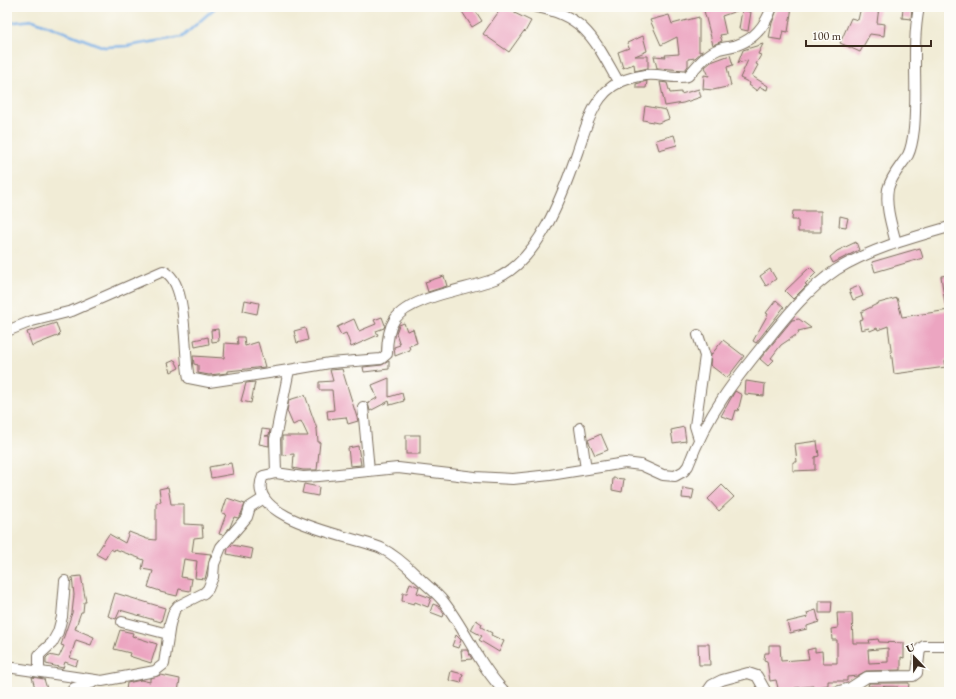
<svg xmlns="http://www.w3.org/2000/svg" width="956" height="699" font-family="'EB Garamond',serif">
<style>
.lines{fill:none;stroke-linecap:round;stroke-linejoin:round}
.stream{stroke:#78afe7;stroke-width:2.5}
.building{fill:#eca5c1;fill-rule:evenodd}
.minor-casing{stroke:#7b6e5e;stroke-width:12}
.minor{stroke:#fff;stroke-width:10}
</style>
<rect width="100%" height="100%" fill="#fdfcf7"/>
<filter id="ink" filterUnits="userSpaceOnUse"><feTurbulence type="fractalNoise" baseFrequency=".025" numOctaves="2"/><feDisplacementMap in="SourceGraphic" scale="8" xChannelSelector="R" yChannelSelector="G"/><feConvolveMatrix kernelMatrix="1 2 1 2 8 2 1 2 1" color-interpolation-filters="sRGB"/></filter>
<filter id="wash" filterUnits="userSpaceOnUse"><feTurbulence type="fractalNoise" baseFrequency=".012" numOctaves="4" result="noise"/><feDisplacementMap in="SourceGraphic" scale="16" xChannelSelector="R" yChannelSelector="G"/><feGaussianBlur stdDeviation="0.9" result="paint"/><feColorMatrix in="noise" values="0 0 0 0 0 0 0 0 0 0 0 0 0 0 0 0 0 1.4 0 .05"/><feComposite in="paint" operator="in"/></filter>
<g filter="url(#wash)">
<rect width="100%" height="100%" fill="#f1ecd6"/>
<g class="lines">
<!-- stream -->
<polyline class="stream" points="7,23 33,20 104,47 127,46 182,37 216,7"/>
</g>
<g id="blocks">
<!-- building -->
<g class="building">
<polygon points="459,7 473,7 482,21 472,27"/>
<polygon points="502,7 531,21 525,32 524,31 509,52 483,34"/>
<polygon points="703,7 744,7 745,8 722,16 726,34 720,35 722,41 713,45"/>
<polygon points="778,7 792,7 788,32 783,31 781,40 769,38 772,23"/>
<polygon points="861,7 879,7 877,23 885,24 884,36 870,34 860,52 840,43 851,18 858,20"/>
<polygon points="903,8 912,8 911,19 902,18"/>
<polygon points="742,10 751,12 748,31 739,29"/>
<polygon points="669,15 672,24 699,17 699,52 703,51 695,58 688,59 688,66 685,70 657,68 654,56 666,57 665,55 679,54 677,37 661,45 650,20"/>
<polygon points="643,36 647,51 635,56 648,56 648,68 635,71 634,64 623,68 618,52 629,48 627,43"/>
<polygon points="763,44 758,54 761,55 756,64 758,65 752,76 768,86 767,90 760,87 757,91 749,85 750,83 740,78 748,60 738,63 743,50"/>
<polygon points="730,55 733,65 727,67 731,86 713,90 703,89 704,75 709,76 705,67 711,62"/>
<polygon points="647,81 646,88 636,88 636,84"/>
<polygon points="660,82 667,83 670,93 681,92 681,94 699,89 701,97 683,103 665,106"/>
<polygon points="645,106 666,110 669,119 658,123 643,120"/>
<polygon points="674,135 677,145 659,150 656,140"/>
<polygon points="793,211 821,211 821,232 798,232 798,220 792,220"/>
<polygon points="840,216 848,218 846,227 839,226"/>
<polygon points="856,242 859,250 833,263 830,257 837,251"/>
<polygon points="920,248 923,258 875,272 872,262"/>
<polygon points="810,267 816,273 805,284 807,285 793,299 785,291"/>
<polygon points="770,269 776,279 766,286 760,276"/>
<polygon points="949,275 949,303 945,304 941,276"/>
<polygon points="444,276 447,286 428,292 425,282"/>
<polygon points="859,286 863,296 853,300 849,290"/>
<polygon points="897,298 902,317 949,310 949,361 945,361 946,367 894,374 888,326 878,330 877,328 870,331 869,328 861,330 859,320 863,319 861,312 879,303"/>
<polygon points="245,300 259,303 257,314 243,311"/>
<polygon points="776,300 784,307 756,343 753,341 768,314 766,313"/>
<polygon points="382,317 385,325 384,328 376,331 378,335 351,347 346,333 341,335 337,327 354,319 359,331 376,324 374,320"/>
<polygon points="799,319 811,328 798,331 799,333 781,345 771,358 774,360 768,366 760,359 792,320"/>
<polygon points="56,323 60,335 32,346 27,332"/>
<polygon points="404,323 407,331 413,329 417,343 409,346 410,350 395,356 394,347 400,345 396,333 399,325"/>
<polygon points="305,328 308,340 297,343 294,331"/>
<polygon points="218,329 219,341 212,342 211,330"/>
<polygon points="208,337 209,344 195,347 194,340"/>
<polygon points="237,337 244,337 245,346 258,342 265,367 228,371 228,373 209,375 198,373 198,365 194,364 193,356 224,358 225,343 238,344"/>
<polygon points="723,340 744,356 727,378 710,365 711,355"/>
<polygon points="175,360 179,368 171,372 168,363"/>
<polygon points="389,361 389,369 364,372 363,367 382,365"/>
<polygon points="342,369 358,421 348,424 346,417 328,419 327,411 334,410 332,390 319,390 319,382 333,381 330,370"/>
<polygon points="389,378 389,397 402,393 404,401 390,405 389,401 370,411 368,403 377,398 372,385"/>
<polygon points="746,381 765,384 764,396 745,394"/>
<polygon points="255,382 251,403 241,401 246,383"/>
<polygon points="735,391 742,395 738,411 736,410 733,420 721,416"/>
<polygon points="305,395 317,429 318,442 320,442 317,470 303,470 293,468 294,454 282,455 282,436 308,436 301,421 293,425 287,411 289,400"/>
<polygon points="684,427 686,441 673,443 671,430"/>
<polygon points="262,429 270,430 269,435 265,436 269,436 269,446 259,444"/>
<polygon points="601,434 608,450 595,455 588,440"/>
<rect x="406" y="435" width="14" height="19"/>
<polygon points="817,441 819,456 815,457 815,470 793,471 793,462 797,462 795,444"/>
<polygon points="358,446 361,465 350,466 348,448"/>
<polygon points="231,463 233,474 211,478 209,467"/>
<polygon points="613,478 624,479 622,492 612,490"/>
<polygon points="304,484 319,487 318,496 302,493"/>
<polygon points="722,485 734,497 719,511 708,499"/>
<polygon points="168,487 171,504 184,504 184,524 202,525 203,537 194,538 192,552 211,554 205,579 195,578 197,561 184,559 181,577 192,579 190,591 179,589 177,596 160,592 160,591 148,587 153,571 142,569 144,560 115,549 114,551 111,549 105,559 96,554 109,534 125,543 129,532 147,539 156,540 156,503 161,502 159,489"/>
<polygon points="683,488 694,490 692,499 682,498"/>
<polygon points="227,498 245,504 241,514 238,518 234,517 230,527 223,535 219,534 226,514 222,513"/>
<polygon points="232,545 253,549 251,559 227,554 228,549"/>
<polygon points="81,576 86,602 84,602 83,612 81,612 75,629 94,637 91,645 76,640 70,658 78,660 76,666 65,662 63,668 46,664 46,658 49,655 59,657 64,646 61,645 72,613 74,595 72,577"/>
<polygon points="410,583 419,587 417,593 431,598 428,607 415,602 414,604 402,601 403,593 407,593"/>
<polygon points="115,593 165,608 161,622 120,610 116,619 108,616"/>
<polygon points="819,601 832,601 831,613 819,613"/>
<polygon points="433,604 438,606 444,614 443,617 430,612"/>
<polygon points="816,610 819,622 807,626 807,629 790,633 787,622 808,617 807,613"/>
<path d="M 837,613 L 852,613 L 853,643 L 870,643 L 869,640 L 878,639 L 879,642 L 904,643 L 904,658 L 901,657 L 901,670 L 866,671 L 857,676 L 847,677 L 847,681 L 828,681 L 828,685 L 814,688 L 813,686 L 795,688 L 795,692 L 779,692 L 776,680 L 770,681 L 767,661 L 764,660 L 765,653 L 769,653 L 769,645 L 780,645 L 781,661 L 809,659 L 807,650 L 815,648 L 815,652 L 822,651 L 823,663 L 837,663 L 837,640 L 832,640 L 831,629 L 838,628 ZM 888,648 L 888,662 L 869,663 L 868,650 Z"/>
<polygon points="476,620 482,624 481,627 492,633 491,635 504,641 499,652 479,640 482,636 471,630"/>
<polygon points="120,630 133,633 132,636 157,644 151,663 129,656 130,653 114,649"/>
<polygon points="456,635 461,640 458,648 452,646"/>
<polygon points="698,644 709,644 710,665 699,665"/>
<polygon points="461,650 467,650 472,659 462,660"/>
<polygon points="451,671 463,674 461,683 449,680"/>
<polygon points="161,675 180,679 178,692 135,692 126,690 127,683 141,680 150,682 150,678"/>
<polygon points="32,677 44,679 48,692 36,692"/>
<polygon points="869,683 909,683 908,692 897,692 898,687 868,686"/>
</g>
</g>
</g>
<g filter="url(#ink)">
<use href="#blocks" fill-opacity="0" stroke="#7b6e5e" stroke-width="1"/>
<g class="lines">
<!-- minor casing -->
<g class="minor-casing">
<g id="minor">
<path d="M 536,7 C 586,15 596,43 619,83"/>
<path d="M 896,243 C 892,227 885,206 888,189 C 891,176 901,166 908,155 C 912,147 913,138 914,129 C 918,88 911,47 919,7"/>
<path d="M 7,331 L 32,321 L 72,311 L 163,271 C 189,280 183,354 189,378 L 209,382 L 289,370"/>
<polyline points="698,335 705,356 695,426 699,439"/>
<polyline points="363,407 369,470"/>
<polyline points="580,428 586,469"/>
<path d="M 276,473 L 275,439 L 289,370 L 330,363 L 381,359 L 387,354 C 387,343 389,328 395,319 C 411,296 470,289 495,279 C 539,261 563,194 577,153 C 586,128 593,94 620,82 C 627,79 638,76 646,75 C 660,73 675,80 688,76 C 697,66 706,54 719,49 C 725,47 731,47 737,45 C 755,39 766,24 772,7"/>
<polyline points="122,622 168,634"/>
<polyline points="7,667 102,681 155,671 164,664 170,624 174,611 178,606 204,593 208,589 213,577 214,564 221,547 247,517 250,507 264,498"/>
<polyline points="39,671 39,655 52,643 58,632 62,617 65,581"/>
<polyline points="71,692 74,688 92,683"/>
<path d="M 505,692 C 479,666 466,630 443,601 C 436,592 426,585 417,576 C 407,566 395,555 381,548 C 357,537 242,520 263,476 L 276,473 L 303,477 L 319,476 L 398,468 L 475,477 L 513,479 L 550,475 L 625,463 L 641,465 L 663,475 L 675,476 L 684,471 L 688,466 C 708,413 733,382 768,339 C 788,314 809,288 836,270 C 870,249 911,238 949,227"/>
<polyline points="707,692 712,685 722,680 748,673 757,676 766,692"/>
<polyline points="836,692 850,688 867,677 913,676 917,673 920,649 924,646 949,646"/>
</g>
</g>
<!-- minor -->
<use href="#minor" class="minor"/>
</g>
</g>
<!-- margin -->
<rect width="956" height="699" fill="none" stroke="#fdfcf7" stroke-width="24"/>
<!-- north arrow -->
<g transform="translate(914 657) rotate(338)" stroke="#fdfcf7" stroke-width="3" paint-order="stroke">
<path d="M0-3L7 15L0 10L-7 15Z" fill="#3b2a1e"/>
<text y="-6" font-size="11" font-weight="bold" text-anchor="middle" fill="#3b2a1e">U</text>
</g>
<!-- scale -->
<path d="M806 40v6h125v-6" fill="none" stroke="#3b2a1e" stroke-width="2"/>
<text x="812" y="40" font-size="12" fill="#3b2a1e" stroke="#fdfcf7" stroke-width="3" paint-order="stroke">100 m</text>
</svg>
